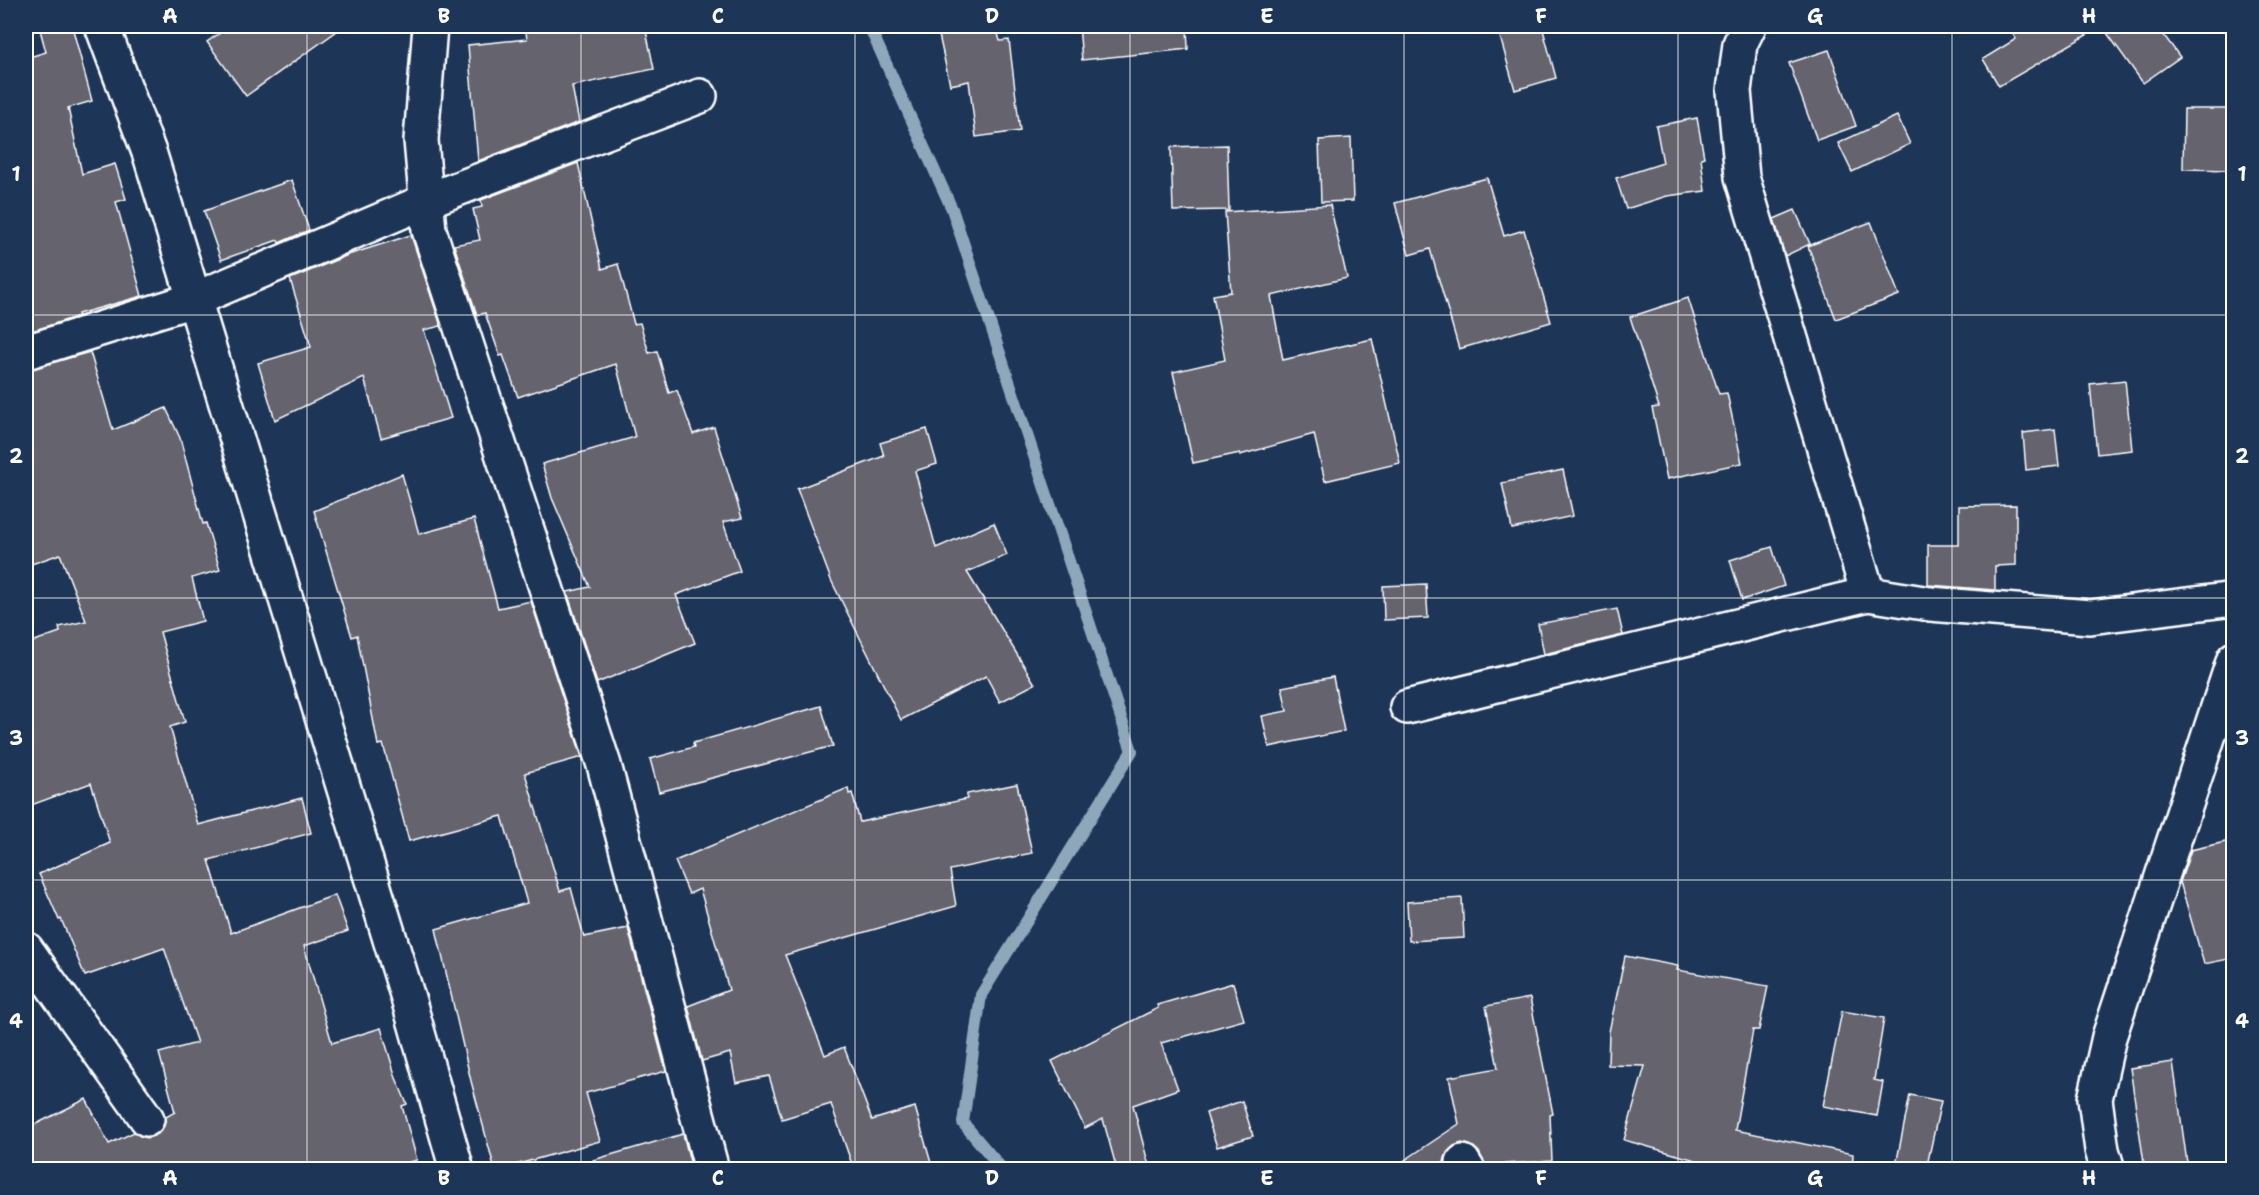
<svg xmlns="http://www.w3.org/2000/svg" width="2259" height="1195" font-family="'Shantell Sans',sans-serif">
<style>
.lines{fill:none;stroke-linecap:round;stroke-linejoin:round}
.stream{stroke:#8fa7bb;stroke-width:12}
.building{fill:#65636e;stroke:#fff;stroke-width:1.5}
.minor-casing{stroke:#fff;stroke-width:38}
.minor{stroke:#1d3557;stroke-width:33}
.grid{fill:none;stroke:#fff;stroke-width:1.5;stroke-opacity:0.55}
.neatline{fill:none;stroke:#fff;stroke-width:2}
.grid-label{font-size:20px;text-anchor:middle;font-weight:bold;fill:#fff}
</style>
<rect width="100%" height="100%" fill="#1d3557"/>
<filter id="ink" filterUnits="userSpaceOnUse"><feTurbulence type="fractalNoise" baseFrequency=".0167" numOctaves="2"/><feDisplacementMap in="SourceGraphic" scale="12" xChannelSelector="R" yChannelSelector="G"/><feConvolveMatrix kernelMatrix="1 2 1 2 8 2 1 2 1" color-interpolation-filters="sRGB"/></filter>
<g filter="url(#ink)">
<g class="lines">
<!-- stream -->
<polyline class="stream" points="869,26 952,209 1132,751 981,995 963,1123 1003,1170"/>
</g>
<!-- building -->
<g class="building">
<polygon points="39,26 72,26 92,101 68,108 82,174 115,164 126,199 116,202 142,296 78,314 79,316 26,333 26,257 34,255 26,224 26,58 46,52"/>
<polygon points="230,26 344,26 246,96 207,42"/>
<polygon points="525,26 645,26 654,69 572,86 579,122 478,161 468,45 527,39"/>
<polygon points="937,26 996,26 1000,41 1009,40 1020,131 976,137 969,81 950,85"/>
<polygon points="1079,26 1187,26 1188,49 1082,60"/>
<polygon points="1497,26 1542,26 1556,78 1515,90"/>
<polygon points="2008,26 2157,26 2180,57 2143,83 2102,26 1999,86 1983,59 2016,39"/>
<polygon points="1829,50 1856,126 1817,140 1789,63"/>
<polygon points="2184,109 2234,109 2234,170 2183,169"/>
<polygon points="1897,116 1910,144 1852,172 1838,143"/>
<polygon points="1697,118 1704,157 1701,158 1705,191 1667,196 1626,209 1616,178 1663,163 1656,126"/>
<polygon points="1351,138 1353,201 1321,202 1319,140"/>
<polygon points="1227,145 1229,210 1173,211 1171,147"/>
<polygon points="578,163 602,269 618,264 634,324 640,323 649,353 657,351 669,393 677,390 693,434 714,427 742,518 723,522 740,571 676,595 695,643 597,683 567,592 590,587 552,498 542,464 635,437 616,364 518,397 503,355 500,356 485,313 477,315 454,245 480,240 473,209 482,207 481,200"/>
<polygon points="1487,178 1504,236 1524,230 1551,322 1459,349 1430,249 1409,255 1395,203"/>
<polygon points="292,180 309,230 279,243 278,240 221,260 204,211"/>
<polygon points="1330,205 1347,278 1271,296 1283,360 1372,339 1400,463 1325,481 1314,434 1240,455 1240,453 1193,463 1173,372 1225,360 1213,295 1231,292 1225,212"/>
<polygon points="1795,210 1810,244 1785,256 1774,219"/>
<polygon points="1871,222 1899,295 1836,319 1808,246"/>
<polygon points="411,235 441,326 424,330 451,418 381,438 364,378 275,420 258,363 311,347 290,279 348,255"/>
<polygon points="1688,298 1719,394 1727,393 1742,463 1667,479 1652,408 1659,407 1630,317"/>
<polygon points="90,352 113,430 166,408 180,438 203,524 206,523 220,570 192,578 203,621 160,632 185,722 170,727 198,825 302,798 311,833 209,860 231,933 335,895 348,931 304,946 332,1043 381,1028 396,1078 407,1104 402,1106 417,1160 402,1164 405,1170 26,1170 26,1129 86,1099 109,1144 134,1132 140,1136 148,1138 158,1134 164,1126 166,1117 175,1112 159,1053 197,1043 164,948 85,976 61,919 59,920 39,874 110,843 91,783 26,807 26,644 60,632 59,627 86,621 60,554 26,566 26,370"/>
<polygon points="2125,380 2132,450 2097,454 2090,384"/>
<polygon points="927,429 937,464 915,471 936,548 994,523 1007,555 967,572 1035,684 1000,702 986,676 901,720 831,580 797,489 884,456 880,443"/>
<polygon points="2055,429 2059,466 2026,470 2023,433"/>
<polygon points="1563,470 1573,516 1512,529 1502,483"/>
<polygon points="402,474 419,534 474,519 498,608 531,601 582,757 525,773 560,891 571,888 584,937 628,928 666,1071 586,1093 600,1141 498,1170 495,1170 471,1081 436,929 527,903 502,816 409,841 383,744 378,745 357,635 352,637 314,511"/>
<polygon points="2016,505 2016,565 1995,566 1995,590 1928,585 1928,545 1959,545 1959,506"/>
<polygon points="1772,547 1784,586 1742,600 1730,560"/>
<polygon points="1426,584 1428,618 1384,620 1383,586"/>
<polygon points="1617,609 1623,635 1544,654 1538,624"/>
<polygon points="1333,677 1344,731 1269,747 1262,716 1287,711 1282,687"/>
<polygon points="821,706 833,746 659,792 650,759 694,747 693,743"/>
<polygon points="1017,784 1032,853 950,870 956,906 785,955 825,1055 844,1047 872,1120 915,1107 933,1170 854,1170 831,1104 782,1119 769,1076 736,1083 730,1053 702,1061 688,1006 729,990 700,889 689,894 675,861 848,788 849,794 852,793 860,822 967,799 967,794"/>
<polygon points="2234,840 2234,958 2204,964 2180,882 2191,850"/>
<polygon points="1462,898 1464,938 1409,941 1407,902"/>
<polygon points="1625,956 1678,966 1677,970 1768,986 1759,1030 1753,1030 1735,1130 1853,1154 1852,1170 1731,1170 1624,1140 1645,1066 1608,1065 1609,1032"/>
<polygon points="1233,983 1244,1020 1161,1043 1178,1089 1133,1105 1150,1170 1117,1170 1103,1119 1085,1128 1052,1061 1158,1008 1157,1005"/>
<polygon points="1530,998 1553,1114 1550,1115 1552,1161 1485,1165 1479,1152 1472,1146 1462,1143 1454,1146 1447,1153 1444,1162 1446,1167 1390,1170 1459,1124 1449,1077 1498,1068 1486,1006"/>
<polygon points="1842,1011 1884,1018 1874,1080 1883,1082 1877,1116 1823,1106"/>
<polygon points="2173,1062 2188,1170 2145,1170 2130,1068"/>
<polygon points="1910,1095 1941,1101 1926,1170 1895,1170"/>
<polygon points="1242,1101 1253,1136 1217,1147 1206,1113"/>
<polygon points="683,1134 691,1165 674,1170 595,1170 593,1160"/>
</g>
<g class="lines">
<!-- minor casing -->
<g class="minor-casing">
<g id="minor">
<polyline points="102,26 150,155 408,998 457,1170"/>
<polyline points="430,26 421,140 429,230 604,765 712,1170"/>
<polyline points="1749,26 1740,44 1734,91 1742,177 1868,594"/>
<polyline points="26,352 193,300 426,201 700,96"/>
<polyline points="1407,707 1868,594 1930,604 2090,617 2234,599"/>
<polyline points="26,949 147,1119"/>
<polyline points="1463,1162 1468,1170"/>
<polyline points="2108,1170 2102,1150 2095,1099 2109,1037 2234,659"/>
</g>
</g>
<!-- minor -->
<use href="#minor" class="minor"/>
</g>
</g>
<!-- grid -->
<path class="grid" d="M 307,26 L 307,1170M 581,26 L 581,1170M 855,26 L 855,1170M 1130,26 L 1130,1170M 1404,26 L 1404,1170M 1678,26 L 1678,1170M 1952,26 L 1952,1170M 26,315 L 2234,315M 26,598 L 2234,598M 26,880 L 2234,880"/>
<!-- margin -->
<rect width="2259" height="1195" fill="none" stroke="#1d3557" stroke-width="66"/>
<rect x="33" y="33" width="2193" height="1129" class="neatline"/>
<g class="grid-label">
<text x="170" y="23">A</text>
<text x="444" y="23">B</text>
<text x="718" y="23">C</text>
<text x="992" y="23">D</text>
<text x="1267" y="23">E</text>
<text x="1541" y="23">F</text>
<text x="1815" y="23">G</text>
<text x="2089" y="23">H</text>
<text x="16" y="181">1</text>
<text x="2242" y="181">1</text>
<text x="16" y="463">2</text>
<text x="2242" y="463">2</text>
<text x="16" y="745">3</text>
<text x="2242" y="745">3</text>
<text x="16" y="1028">4</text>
<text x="2242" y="1028">4</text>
<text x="170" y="1185">A</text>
<text x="444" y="1185">B</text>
<text x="718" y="1185">C</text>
<text x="992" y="1185">D</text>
<text x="1267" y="1185">E</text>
<text x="1541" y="1185">F</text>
<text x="1815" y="1185">G</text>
<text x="2089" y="1185">H</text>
</g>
</svg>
